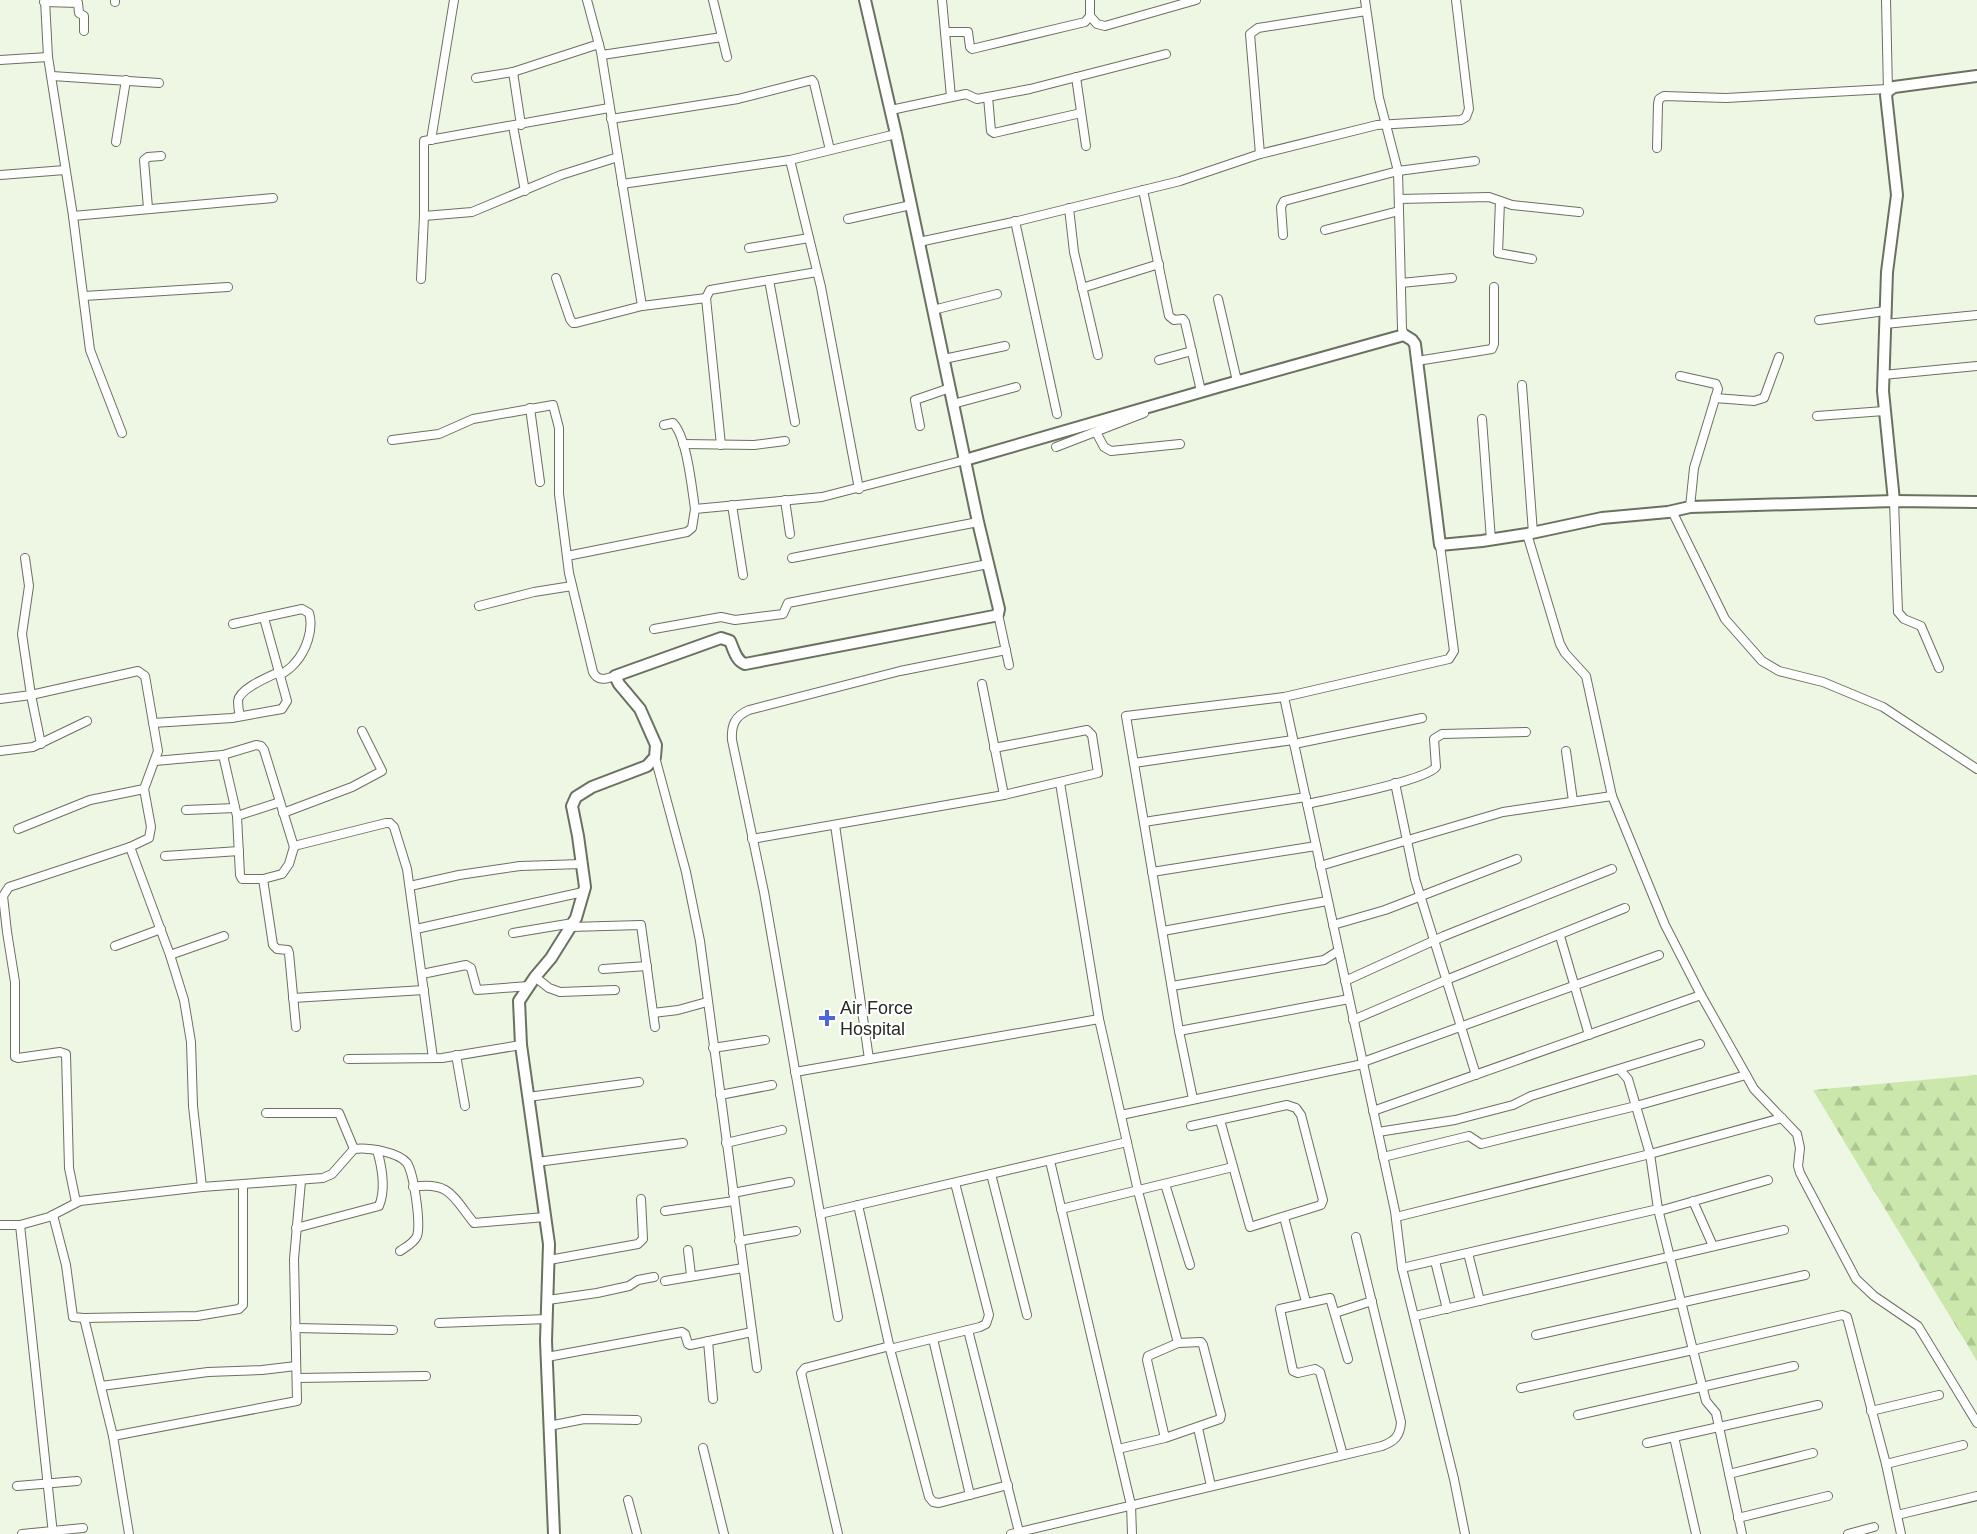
<svg xmlns="http://www.w3.org/2000/svg" width="1977" height="1534" font-family="Arial,sans-serif">
<style>
.forest{fill:url(#forest-firs)}
.lines{fill:none;stroke-linecap:round;stroke-linejoin:round}
.street-casing{stroke:#697160;stroke-width:10}
.secondary-casing{stroke:#697160;stroke-width:14}
.street{stroke:#fff;stroke-width:8}
.secondary{stroke:#fff;stroke-width:10}
.poi-dot{fill:#4d66da;stroke:#fff;stroke-width:2}
.labels{text-anchor:middle;dominant-baseline:central;stroke-width:4.5;stroke-linejoin:round;paint-order:stroke}
.poi-label{font-size:18px;fill:#272a23;stroke:#fff;text-anchor:start}
</style>
<defs>
<pattern id="forest-firs" width="22" height="20" patternUnits="userSpaceOnUse" patternTransform="scale(1.5)"><rect width="22" height="20" fill="#cce7ac"/><path d="M5 1l3.5 6h-7zM16 11l3.5 6h-7z" fill="#afc694"/></pattern>
</defs>
<rect width="100%" height="100%" fill="#eef7e4"/>
<!-- forest -->
<polygon class="forest" points="1977,1075 1977,1361 1813,1090"/>
<g class="lines">
<!-- street casing -->
<g class="street-casing">
<g id="street">
<polyline points="45,0 48,57 73,216 90,350 122,433"/>
<polyline points="587,0 601,52 642,306"/>
<polyline points="713,0 727,57"/>
<polyline points="942,0 951,97"/>
<polyline points="1365,0 1379,98 1398,171 1402,329 1404,335"/>
<polyline points="1886,0 1888,91"/>
<polyline points="44,2 78,3 79,13 84,16 84,31"/>
<polyline points="115,2 115,0"/>
<polyline points="1090,16 1097,24 1105,26 1196,0"/>
<polyline points="945,32 968,32 970,47 972,49 1085,22 1090,16 1090,0"/>
<polyline points="602,55 722,37"/>
<polyline points="0,60 48,57"/>
<polyline points="513,72 521,125"/>
<polyline points="52,76 159,83"/>
<polyline points="1076,77 1086,146"/>
<polyline points="476,78 513,72 599,44"/>
<polyline points="988,97 991,131 994,133 1081,113"/>
<polyline points="891,110 966,94 977,99 1030,89 1166,54"/>
<polyline points="611,119 738,99 812,80 814,83 830,150"/>
<polyline points="513,126 525,191"/>
<polyline points="431,140 454,0"/>
<polyline points="116,142 126,80"/>
<polyline points="1657,148 1658,104 1659,99 1664,96 1726,98 1887,89"/>
<polyline points="1260,154 1250,34 1258,28 1366,11"/>
<polyline points="790,160 821,287 859,489"/>
<polyline points="0,175 65,170"/>
<polyline points="622,184 790,160 896,134"/>
<polyline points="1143,190 1169,316 1174,320 1183,319 1185,322 1201,391"/>
<polyline points="1399,199 1489,197 1512,205 1579,212"/>
<polyline points="1500,201 1498,253 1532,259"/>
<polyline points="148,208 144,160 148,157 161,156"/>
<polyline points="1069,208 1074,252 1098,355"/>
<polyline points="73,216 273,198"/>
<polyline points="424,216 472,212 561,175 618,157"/>
<polyline points="848,219 911,205"/>
<polyline points="1015,221 1057,414"/>
<polyline points="1325,230 1399,211"/>
<polyline points="1283,235 1281,207 1284,201 1398,171 1475,161"/>
<polyline points="919,242 1018,221 1180,181 1260,154 1377,125 1461,120 1466,117 1469,109 1456,0"/>
<polyline points="749,248 809,238"/>
<polyline points="556,278 570,319 573,323 576,323 642,306 706,298"/>
<polyline points="421,279 424,216 424,141 609,108"/>
<polyline points="769,280 795,422"/>
<polyline points="1401,283 1452,278"/>
<polyline points="1082,288 1159,264"/>
<polyline points="84,296 228,287"/>
<polyline points="1218,299 1237,381"/>
<polyline points="933,310 997,294"/>
<polyline points="1819,320 1885,311"/>
<polyline points="1885,324 1977,315"/>
<polyline points="944,359 1005,346"/>
<polyline points="1159,360 1192,351"/>
<polyline points="1417,361 1492,349 1494,344 1494,287"/>
<polyline points="1883,375 1977,366"/>
<polyline points="1680,376 1716,384 1718,389 1694,468 1690,507"/>
<polyline points="1522,385 1533,533"/>
<polyline points="1715,398 1754,401 1764,398 1779,357"/>
<polyline points="953,404 1016,387"/>
<polyline points="530,408 540,482"/>
<polyline points="1817,416 1884,411"/>
<polyline points="1482,419 1491,540"/>
<path d="M 664,425 L 673,423 C 687,437 692,489 695,509"/>
<polyline points="920,426 915,400 950,388"/>
<polyline points="1096,432 1104,447 1111,451 1180,444"/>
<path d="M 392,440 L 439,434 L 473,419 L 553,405 L 559,428 L 559,494 L 569,573 L 593,672 C 598,682 606,679 615,676"/>
<polyline points="683,444 754,445 785,441"/>
<polyline points="721,445 706,298 710,290 817,272"/>
<polyline points="1056,447 1144,413"/>
<polyline points="785,500 790,534"/>
<polyline points="1894,501 1898,612 1904,619 1921,626 1939,668"/>
<polyline points="732,505 743,575"/>
<polyline points="1672,511 1725,619 1762,661 1779,671 1823,682 1883,707 1977,769"/>
<polyline points="1527,534 1560,644 1565,653 1586,676 1612,796 1665,925 1701,995 1754,1089 1797,1134 1800,1148 1798,1166 1800,1173 1856,1279 1874,1296 1918,1326 1977,1423"/>
<polyline points="567,556 687,532 692,528 695,509 822,497 965,460"/>
<polyline points="25,558 29,586 22,634 31,695 41,744"/>
<polyline points="792,558 978,522"/>
<polyline points="479,606 534,592 572,586"/>
<polyline points="998,614 1009,665"/>
<path d="M 233,624 L 302,609 L 309,613 C 314,629 306,651 295,663 C 291,668 285,672 280,675"/>
<polyline points="654,629 721,617 735,620 783,614 788,603 988,564"/>
<polyline points="982,684 1004,795"/>
<polyline points="1284,697 1395,1211 1402,1268 1454,1479 1465,1534"/>
<polyline points="0,699 31,695 138,671 145,676 158,751 144,789 151,827 149,838 130,847 9,887 3,896 7,932 15,982 15,1057 18,1058 60,1052 66,1054 69,1168 76,1202"/>
<path d="M 240,716 C 239,712 238,706 238,701 C 239,689 268,677 279,672"/>
<polyline points="153,723 232,718 282,709 287,701 264,618"/>
<polyline points="1294,744 1422,718"/>
<polyline points="0,751 33,747 87,721"/>
<polyline points="1566,751 1573,801"/>
<polyline points="223,755 237,816 240,875 242,879 263,879 282,874 289,864 294,847 298,845 386,823 390,823 394,827 407,869 433,1058"/>
<polyline points="655,757 686,872 700,941 757,1368"/>
<polyline points="155,761 223,755 256,745 261,746 264,750 294,847"/>
<polyline points="1134,763 1293,740"/>
<polyline points="1060,783 1099,1019 1138,1191 1178,1343"/>
<polyline points="1395,783 1415,879 1476,1075"/>
<path d="M 1307,804 C 1329,799 1425,781 1436,767 L 1434,739 L 1442,734 L 1526,732"/>
<polyline points="186,810 235,808"/>
<polyline points="283,813 352,787 382,771 362,731"/>
<polyline points="237,816 280,802"/>
<polyline points="1144,822 1306,797"/>
<polyline points="835,825 869,1059"/>
<polyline points="18,829 90,800 144,789"/>
<polyline points="752,839 1004,795 1098,773 1092,735 1087,730 994,748"/>
<polyline points="130,847 170,955 184,1000 191,1042 193,1106 202,1187"/>
<polyline points="165,856 239,851"/>
<polyline points="1320,866 1503,812 1612,796"/>
<polyline points="1152,872 1316,846"/>
<polyline points="263,879 273,945 277,949 288,950 289,953 296,1027"/>
<polyline points="410,886 459,875 520,866 582,864"/>
<polyline points="1333,925 1385,910 1517,859"/>
<polyline points="570,927 641,925 655,1027"/>
<polyline points="416,929 583,892"/>
<polyline points="1163,931 1327,901"/>
<polyline points="513,933 573,923"/>
<polyline points="1560,936 1589,1035"/>
<polyline points="115,946 161,929"/>
<polyline points="170,955 224,936"/>
<polyline points="603,969 647,966"/>
<polyline points="422,974 466,965 471,968 477,990 529,986"/>
<polyline points="535,977 549,988 560,992 615,990"/>
<polyline points="1345,981 1444,936 1612,869"/>
<polyline points="1172,986 1324,960 1338,951"/>
<polyline points="293,998 424,990"/>
<polyline points="653,1013 678,1010 707,1002"/>
<polyline points="1353,1020 1446,980 1625,908"/>
<polyline points="1179,1031 1349,999"/>
<polyline points="713,1048 765,1040"/>
<polyline points="456,1055 465,1106"/>
<polyline points="348,1059 442,1058 521,1045"/>
<polyline points="1363,1062 1659,955"/>
<polyline points="1620,1070 1628,1079 1650,1154 1658,1209 1693,1350 1842,1315 1847,1317 1886,1464 1901,1534"/>
<polyline points="795,1072 1099,1019"/>
<polyline points="720,1095 772,1085"/>
<polyline points="528,1097 639,1082"/>
<polyline points="1193,1099 1179,1031 1126,716 1284,697 1449,659 1454,651 1440,545"/>
<polyline points="1373,1111 1701,995"/>
<polyline points="266,1113 339,1113 354,1149"/>
<polyline points="1121,1115 1363,1064"/>
<polyline points="1191,1126 1287,1105 1296,1108 1301,1115 1323,1200 1321,1205 1250,1227 1220,1120"/>
<polyline points="1378,1132 1455,1120 1513,1105 1531,1096 1700,1044"/>
<polyline points="726,1143 782,1130"/>
<polyline points="1383,1157 1469,1136 1481,1144 1636,1106 1746,1075"/>
<polyline points="1050,1161 1131,1505 1132,1534"/>
<polyline points="537,1162 683,1143"/>
<polyline points="991,1174 1027,1315"/>
<polyline points="1165,1184 1190,1265"/>
<path d="M 413,1187 C 450,1181 453,1197 474,1223 L 545,1217"/>
<polyline points="733,1193 790,1182"/>
<polyline points="1693,1201 1713,1246"/>
<polyline points="858,1205 890,1349 929,1497 933,1502 939,1503 1008,1485"/>
<polyline points="1061,1209 1233,1167"/>
<polyline points="665,1211 734,1201"/>
<polyline points="1659,1211 1768,1180"/>
<polyline points="820,1214 1127,1142"/>
<polyline points="53,1215 66,1265 73,1317 84,1318 197,1316 239,1309 243,1305 243,1185"/>
<polyline points="1284,1217 1306,1302"/>
<polyline points="1396,1217 1650,1154 1782,1118"/>
<path d="M 0,1225 L 20,1225 L 49,1217 L 80,1201 L 202,1187 L 323,1178 L 332,1174 L 354,1149 C 368,1147 398,1152 407,1163 C 414,1174 421,1224 417,1236 C 414,1243 406,1247 400,1251"/>
<polyline points="20,1225 53,1534"/>
<path d="M 296,1228 L 379,1206 C 386,1189 382,1167 377,1150"/>
<polyline points="739,1241 796,1231"/>
<polyline points="688,1250 691,1275"/>
<polyline points="1468,1253 1480,1301"/>
<polyline points="549,1260 638,1244 643,1239 641,1199"/>
<polyline points="1435,1261 1447,1309"/>
<polyline points="1402,1268 1658,1209"/>
<polyline points="665,1281 743,1268"/>
<polyline points="548,1300 597,1293 629,1286 638,1280 654,1277"/>
<polyline points="1335,1313 1372,1301"/>
<polyline points="1415,1316 1784,1230"/>
<path d="M 838,1317 L 764,892 L 732,740 C 731,725 735,716 749,710 L 900,671 L 1006,650"/>
<polyline points="84,1318 113,1436 129,1534"/>
<polyline points="439,1323 547,1319"/>
<polyline points="295,1328 393,1330"/>
<polyline points="968,1330 1019,1532"/>
<polyline points="1536,1335 1805,1275"/>
<polyline points="933,1339 970,1495"/>
<polyline points="708,1341 713,1399"/>
<polyline points="890,1349 980,1327 986,1324 989,1315 955,1183"/>
<polyline points="547,1357 682,1332 685,1334 688,1344 690,1345 752,1332"/>
<polyline points="297,1378 426,1376"/>
<polyline points="101,1386 208,1372 262,1370 296,1366"/>
<polyline points="1521,1388 1693,1350 1706,1401 1716,1413 1742,1534"/>
<polyline points="1871,1411 1939,1395"/>
<polyline points="1578,1415 1794,1366"/>
<polyline points="549,1426 584,1419 637,1420"/>
<polyline points="1198,1428 1211,1486"/>
<polyline points="113,1436 297,1401 294,1259 301,1181"/>
<polyline points="1674,1437 1696,1534"/>
<polyline points="1647,1443 1818,1405"/>
<polyline points="703,1448 724,1534"/>
<polyline points="1118,1449 1165,1438 1220,1419 1221,1415 1203,1345 1201,1342 1178,1343 1148,1356 1147,1360 1165,1438"/>
<polyline points="1343,1455 1320,1372 1315,1369 1298,1373 1293,1371 1280,1309 1330,1298 1348,1359"/>
<polyline points="1886,1464 1963,1445"/>
<polyline points="1729,1474 1813,1453"/>
<polyline points="17,1486 77,1481"/>
<polyline points="628,1500 637,1534"/>
<polyline points="1897,1515 1977,1496"/>
<polyline points="1738,1518 1828,1496"/>
<polyline points="22,1534 83,1528"/>
<polyline points="838,1534 801,1373 805,1368 890,1346"/>
<path d="M 1011,1534 L 1382,1446 C 1395,1441 1400,1436 1401,1422 L 1356,1237"/>
<polyline points="1848,1534 1874,1527"/>
</g>
</g>
<!-- secondary casing -->
<g class="secondary-casing">
<g id="secondary">
<polyline points="965,460 1221,386 1404,335 1412,340 1415,344 1440,545 1482,541 1527,534 1602,518 1668,512 1690,507 1894,501 1977,502"/>
<polyline points="1894,501 1883,391 1887,272 1897,195 1886,95 1888,91 1894,87 1977,76"/>
<path d="M 554,1534 L 546,1341 L 549,1244 L 521,1045 L 519,1001 L 535,977 L 551,958 L 576,918 L 585,887 L 578,836 L 572,806 L 576,797 L 592,787 L 647,766 L 655,757 L 656,745 L 640,709 L 619,684 L 615,676 L 721,638 L 730,641 C 734,650 736,661 745,664 L 994,616 L 998,614 L 999,609 L 978,522 L 896,134 L 865,0"/>
</g>
</g>
<!-- street -->
<use href="#street" class="street"/>
<!-- secondary -->
<use href="#secondary" class="secondary"/>
</g>
<!-- markers -->
<path class="poi-dot" d="M824 1009h6v6h6v6h-6v6h-6v-6h-6v-6h6z"/>
<g class="labels">
<!-- poi labels -->
<g class="poi-label">
<text x="840" y="1008">Air Force<tspan x="840" dy="21">Hospital</tspan></text>
</g>
</g>
</svg>
